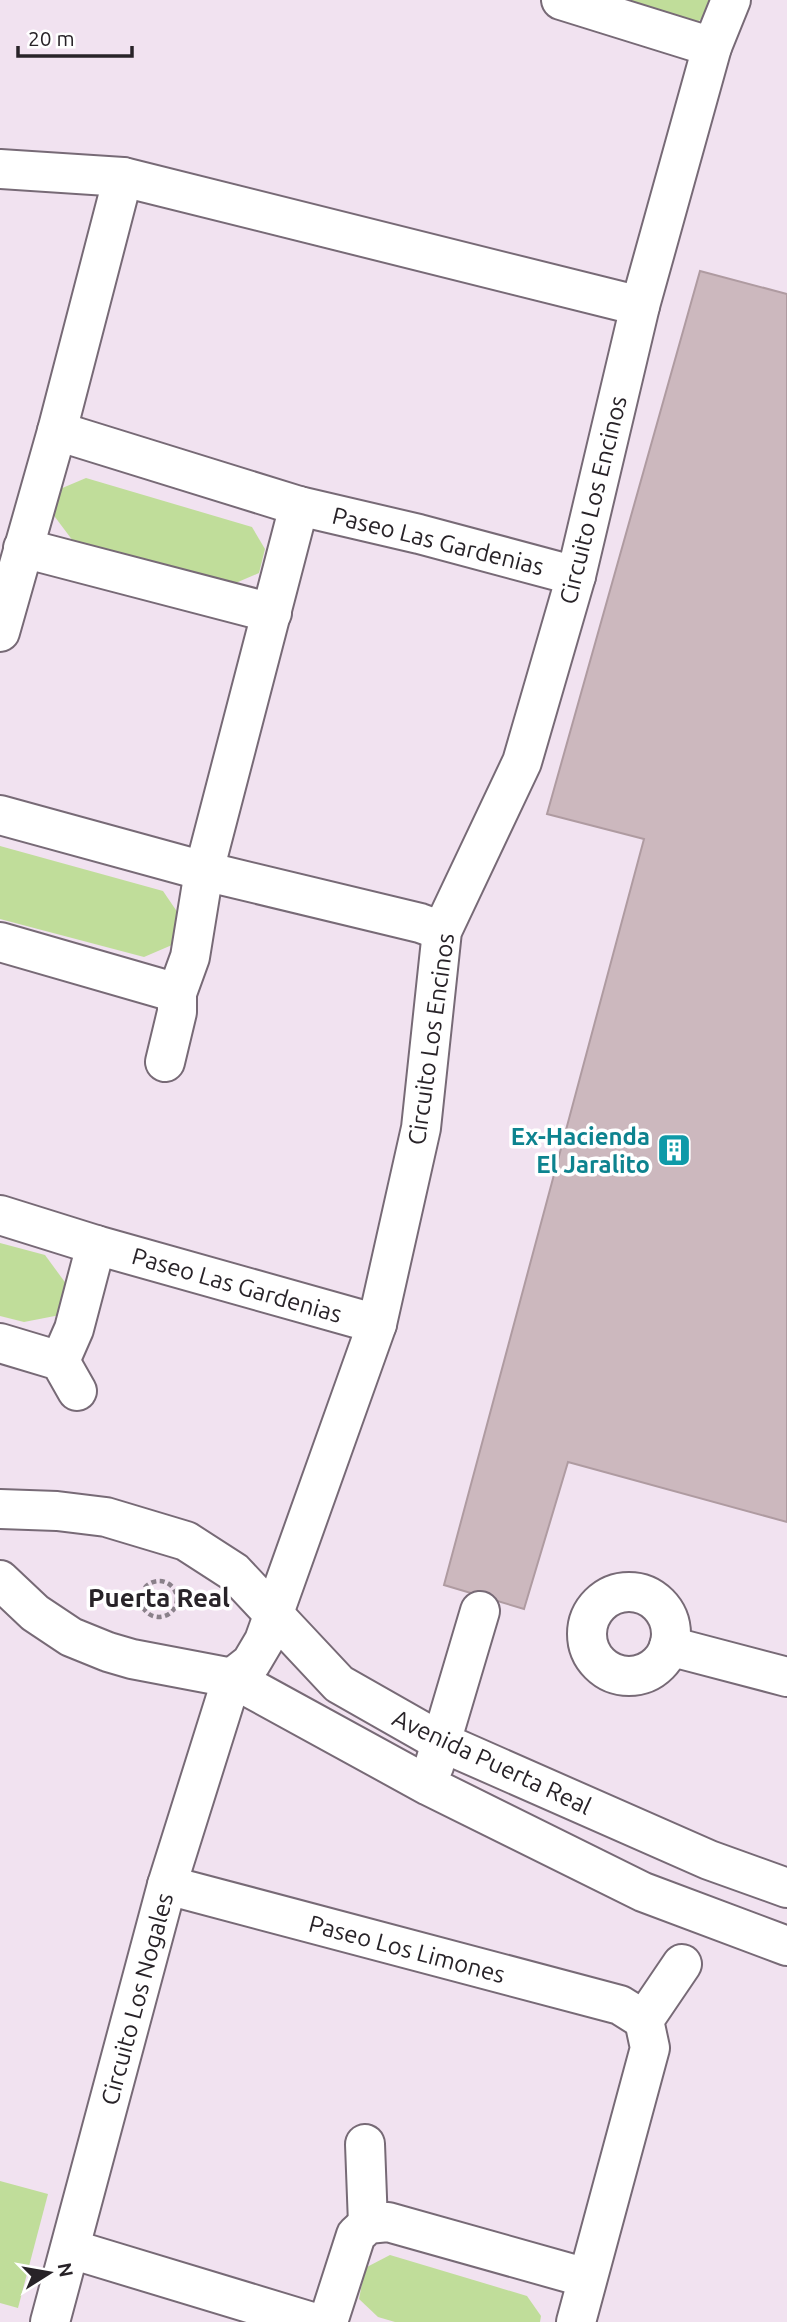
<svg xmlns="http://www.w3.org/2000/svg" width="787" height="2322" font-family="Ubuntu,sans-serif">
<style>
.green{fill:#c0dd9a}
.building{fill:#ccb8be;stroke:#af9ba1;stroke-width:2}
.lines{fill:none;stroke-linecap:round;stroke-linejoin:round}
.minor-casing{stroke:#776a76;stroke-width:42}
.path{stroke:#8a808a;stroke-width:4.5;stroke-dasharray:5 3.5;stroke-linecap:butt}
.minor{stroke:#fff;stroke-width:38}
.labels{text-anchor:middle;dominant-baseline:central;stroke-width:7;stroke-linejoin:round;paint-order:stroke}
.street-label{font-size:24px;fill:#282328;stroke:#fff}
.culture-label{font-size:24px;font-weight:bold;fill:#0d838f;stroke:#fff;text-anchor:end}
.neighbourhood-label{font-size:26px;font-weight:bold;fill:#282328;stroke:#fff}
</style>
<rect width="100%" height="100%" fill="#f1e2f0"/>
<!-- green -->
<g class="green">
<polygon points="621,0 716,0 712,11 696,23"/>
<polygon points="86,478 252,527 265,549 259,573 231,585 73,541 52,513 60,489"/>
<polygon points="0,846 163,891 180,916 172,945 144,957 0,919"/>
<polygon points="0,1243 45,1255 67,1285 60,1315 24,1322 0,1316"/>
<polygon points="0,2181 48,2194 18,2308 0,2303"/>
<polygon points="390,2255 527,2296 541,2316 540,2322 395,2322 378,2317 359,2299 365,2268"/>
</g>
<!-- building -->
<polygon class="building" points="700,271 787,294 787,1522 568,1462 524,1609 444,1585 644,839 547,814"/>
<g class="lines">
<!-- minor casing -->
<g class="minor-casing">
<g id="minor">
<polyline points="561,0 712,47"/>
<polyline points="0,169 123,177 640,306"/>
<polyline points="57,431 299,506 419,534 576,576"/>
<polyline points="23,548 272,613"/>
<polyline points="0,632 57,431 123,177"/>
<polyline points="0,815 204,871 420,923 442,931"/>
<polyline points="0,942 177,993"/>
<polyline points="165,1062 177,1012 177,993 190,957 204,871 299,506"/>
<polyline points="0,1215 96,1245 377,1324"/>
<polyline points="0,1343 60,1361 77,1391"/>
<polyline points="60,1361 74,1329 96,1245"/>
<polyline points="0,1509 57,1511 106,1517 186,1541 234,1572 339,1684 441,1742 709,1860 787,1888"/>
<polyline points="0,1580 35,1613 71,1637 108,1652 132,1659 232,1678 429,1786 643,1892 787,1946"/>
<circle cx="629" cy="1634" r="42"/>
<polyline points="669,1646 787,1677"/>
<polyline points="434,1766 480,1611"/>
<polyline points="167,1885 620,2005 644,2020"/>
<polyline points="365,2144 368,2224"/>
<polyline points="71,2249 312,2322"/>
<polyline points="50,2322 167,1885 232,1678 251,1663 264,1641 377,1324 421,1128 442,931 522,762 576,576 640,306 712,47 731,0"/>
<polyline points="328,2322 356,2235 368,2224 388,2222 587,2278"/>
<polyline points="576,2322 650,2048 644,2020 682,1964"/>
</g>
</g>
<!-- path -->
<circle class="path" cx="159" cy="1599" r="18"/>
<!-- minor -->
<use href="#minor" class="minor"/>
</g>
<!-- icons -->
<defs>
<g id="building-square" transform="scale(1.75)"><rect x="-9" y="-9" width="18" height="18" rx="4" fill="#0f9aa8" stroke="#fff"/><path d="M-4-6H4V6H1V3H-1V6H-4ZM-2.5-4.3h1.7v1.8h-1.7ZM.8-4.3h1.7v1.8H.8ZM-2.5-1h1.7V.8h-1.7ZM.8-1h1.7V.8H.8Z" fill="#fff"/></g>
</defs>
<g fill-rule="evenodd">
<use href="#building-square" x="674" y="1150"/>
</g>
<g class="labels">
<!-- street labels -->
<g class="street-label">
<text transform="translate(593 500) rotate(-76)">Circuito Los Encinos</text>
<text transform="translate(438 541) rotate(14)">Paseo Las Gardenias</text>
<text transform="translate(431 1039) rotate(-82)">Circuito Los Encinos</text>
<text transform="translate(237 1285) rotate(16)">Paseo Las Gardenias</text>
<text transform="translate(492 1762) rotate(25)">Avenida Puerta Real</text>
<text transform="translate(407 1949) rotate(15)">Paseo Los Limones</text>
<text transform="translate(137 1999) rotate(-75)">Circuito Los Nogales</text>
</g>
<!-- culture labels -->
<g class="culture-label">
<text x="650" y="1136">Ex-Hacienda<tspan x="650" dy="28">El Jaralito</tspan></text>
</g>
<!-- neighbourhood labels -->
<g class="neighbourhood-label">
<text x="159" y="1597">Puerta Real</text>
</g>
</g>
<!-- north arrow -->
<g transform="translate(49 2273) rotate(79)" stroke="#ffffff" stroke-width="5" paint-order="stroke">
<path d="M0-5L12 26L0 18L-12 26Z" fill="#282328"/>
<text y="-10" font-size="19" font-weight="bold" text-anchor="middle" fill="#282328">N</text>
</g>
<!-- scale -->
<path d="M18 46v10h114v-10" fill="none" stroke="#282328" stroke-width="3.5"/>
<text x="28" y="46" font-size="21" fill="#282328" stroke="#ffffff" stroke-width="5" paint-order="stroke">20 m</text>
</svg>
